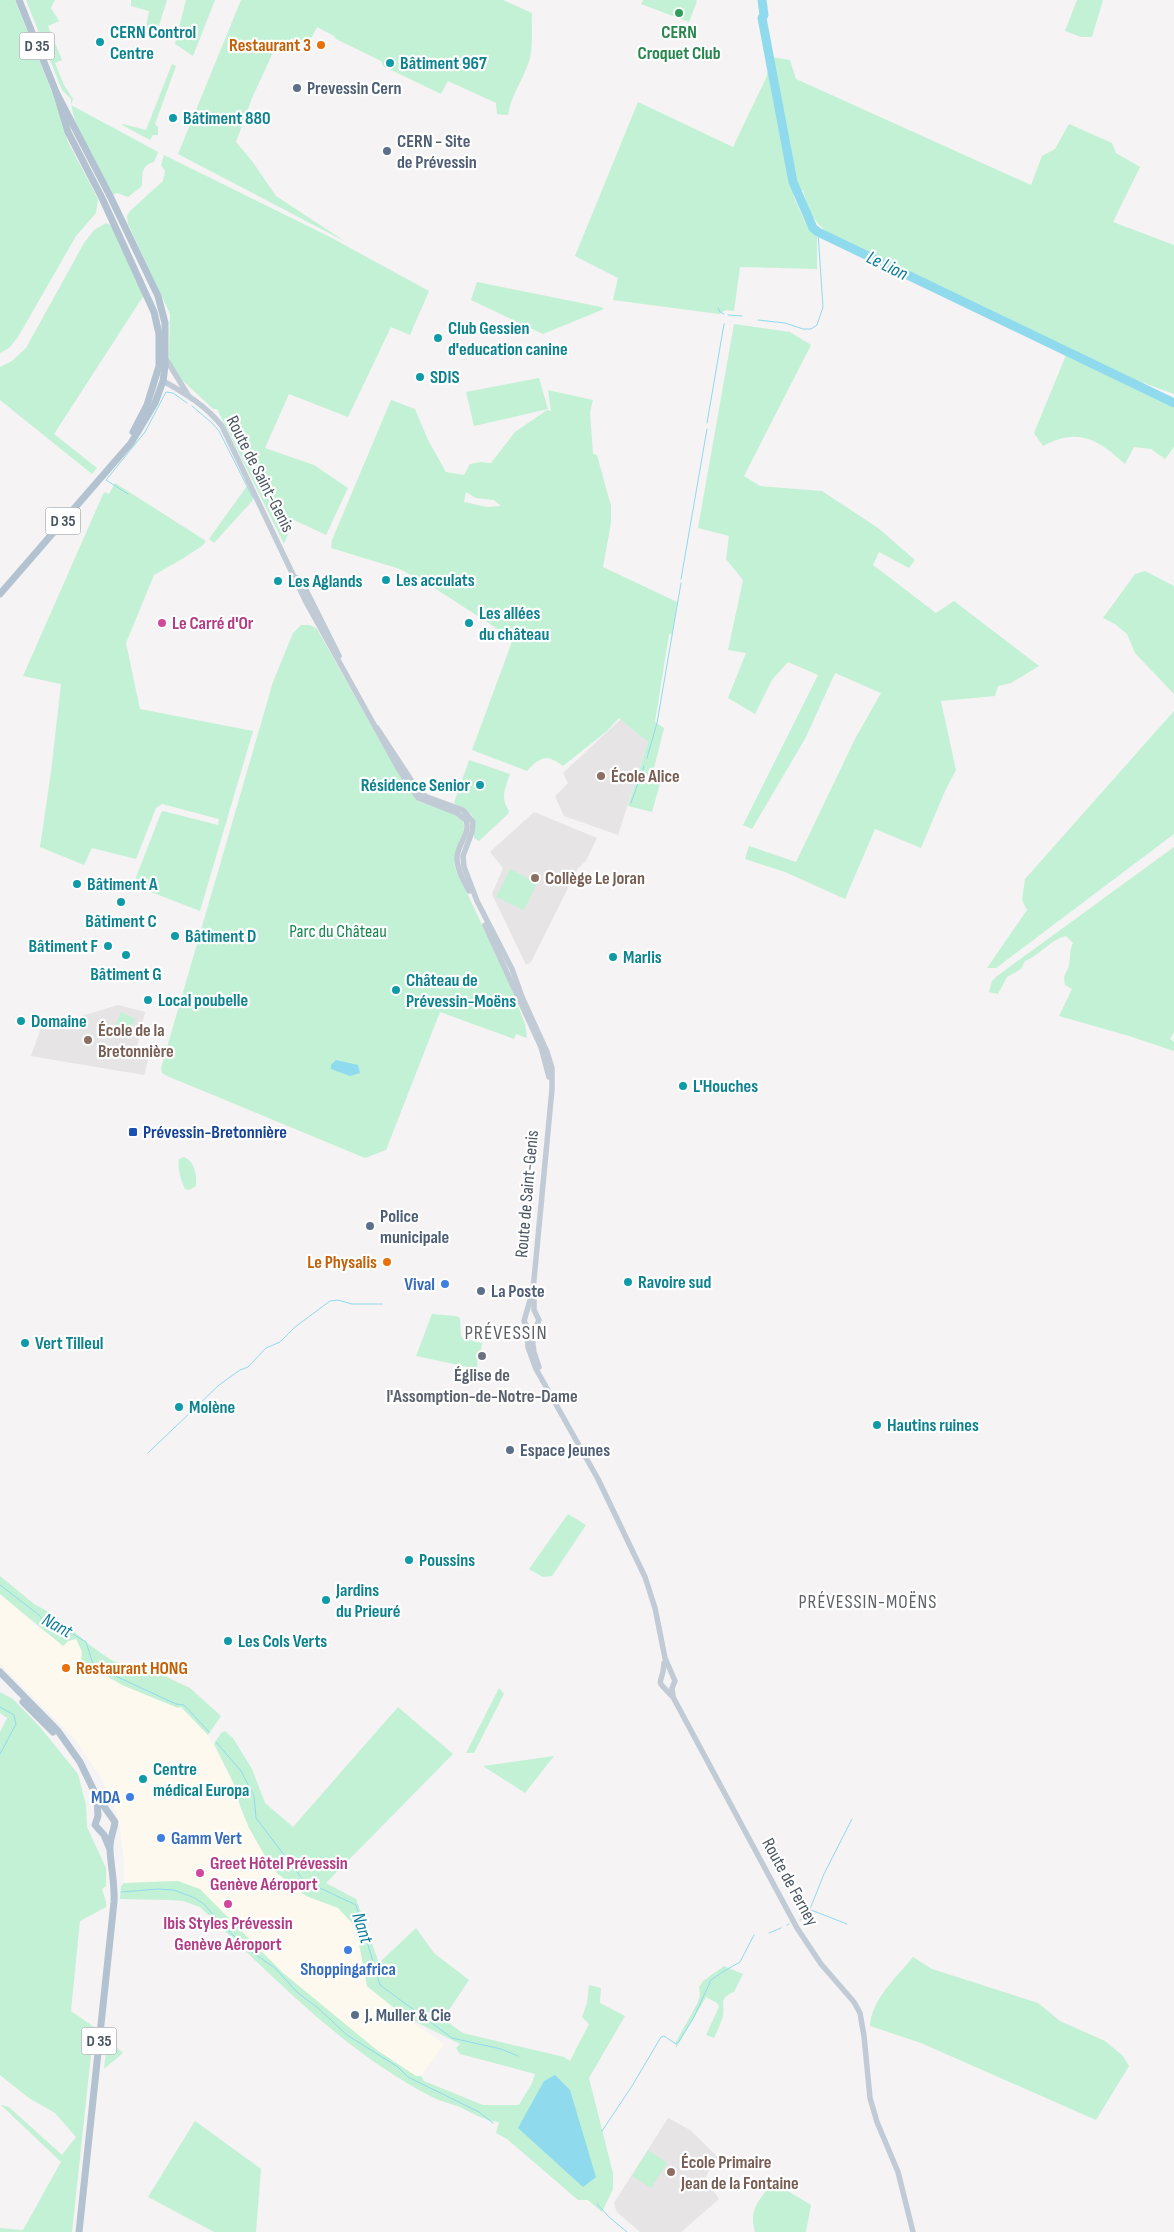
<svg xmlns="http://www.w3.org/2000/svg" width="1174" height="2232" font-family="'Sofia Sans Condensed',sans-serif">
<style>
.commercial{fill:#fdf9ef}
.education{fill:#e6e4e5}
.green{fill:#c3f1d5;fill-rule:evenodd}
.water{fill:#90daee}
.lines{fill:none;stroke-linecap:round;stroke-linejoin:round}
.stream{stroke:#90daee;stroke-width:1}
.river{stroke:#90daee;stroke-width:9}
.secondary{stroke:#c1cbd6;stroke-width:5.5}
.primary{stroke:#b3c2d1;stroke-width:7}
.leisure-dot{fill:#2e9e5b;stroke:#fff;stroke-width:2}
.culture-dot{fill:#0f9aa8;stroke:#fff;stroke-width:2}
.food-dot{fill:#e8710a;stroke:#fff;stroke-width:2}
.service-dot{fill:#5c6f8a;stroke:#fff;stroke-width:2}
.hotel-dot{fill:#d1479c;stroke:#fff;stroke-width:2}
.education-dot{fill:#8d6e63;stroke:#fff;stroke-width:2}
.transit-dot{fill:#1a4fb4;stroke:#fff;stroke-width:2}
.shop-dot{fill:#3f7fe0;stroke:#fff;stroke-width:2}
.worship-dot{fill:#6b7280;stroke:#fff;stroke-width:2}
.labels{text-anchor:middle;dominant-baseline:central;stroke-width:4.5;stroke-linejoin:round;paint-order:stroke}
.shield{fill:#fff;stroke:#808990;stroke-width:1}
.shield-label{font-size:16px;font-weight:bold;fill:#4a5661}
.culture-label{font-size:18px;font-weight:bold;fill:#0d838f;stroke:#fff;text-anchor:start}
.leisure-label{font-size:18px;font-weight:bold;fill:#27864d;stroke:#fff}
.food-label{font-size:18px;font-weight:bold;fill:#c56008;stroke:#fff;text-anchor:end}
.service-label{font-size:18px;font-weight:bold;fill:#4e5e75;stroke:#fff;text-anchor:start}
.street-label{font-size:18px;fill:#4a5661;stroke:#fff}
.hotel-label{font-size:18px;font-weight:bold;fill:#b23c85;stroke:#fff;text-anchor:start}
.education-label{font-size:18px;font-weight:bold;fill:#785e54;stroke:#fff;text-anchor:start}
.park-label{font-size:18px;fill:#17864f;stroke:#fff}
.transit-label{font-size:18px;font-weight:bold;fill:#164399;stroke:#fff;text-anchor:start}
.shop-label{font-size:18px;font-weight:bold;fill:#366cbe;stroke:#fff;text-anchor:end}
.worship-label{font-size:18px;font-weight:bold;fill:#5b616d;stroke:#fff}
.water-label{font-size:19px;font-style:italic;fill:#0c7c9b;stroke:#fff}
.neighbourhood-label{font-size:19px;letter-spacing:1px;fill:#5f6368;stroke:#fff}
.quarter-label{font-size:20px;letter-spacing:1px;fill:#5f6368;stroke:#fff}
</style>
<rect width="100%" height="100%" fill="#f5f3f3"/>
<!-- commercial -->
<polygon class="commercial" points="0,1594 33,1623 64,1646 68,1641 76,1639 80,1644 82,1652 122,1685 178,1708 181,1707 195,1720 208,1735 233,1782 240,1806 249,1828 306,1896 338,1908 352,1923 357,1933 367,1987 404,2016 444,2044 421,2076 416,2076 378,2051 282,1972 200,1889 178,1881 124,1883 124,1860 120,1829 116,1812 100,1776 74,1738 0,1664"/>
<!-- education -->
<g class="education">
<polygon points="621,719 648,742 618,835 564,816 555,796 568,783 563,773"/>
<polygon points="534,812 597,838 586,861 578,868 531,962 526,965 492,894 503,868 490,852"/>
<polygon points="118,1005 145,1012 136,1051 149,1057 144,1075 31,1056 41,1028"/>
<polygon points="668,2118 690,2130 721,2160 710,2168 705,2179 719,2199 681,2232 640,2232 617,2212 614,2203"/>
</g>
<!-- green -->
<g class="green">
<polygon points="0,0 15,0 54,97 68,142 98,199 96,213 76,236 18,337 9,348 0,353"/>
<path d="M 26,0 L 55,0 L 51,8 L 59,21 L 48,26 L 62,60 L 55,63 L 64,85 L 73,99 L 71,105 L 158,152 L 154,162 C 140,166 143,174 142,186 L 128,197 L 117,193 L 113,195 C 101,171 70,124 71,99 L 62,90 Z"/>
<polygon points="131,0 167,0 156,35 145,32 149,11 131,6"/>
<polygon points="186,0 215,0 193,56 175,44"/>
<path d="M 241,0 L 503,0 L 532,13 C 531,29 534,48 528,64 C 522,82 511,95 508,115 L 497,114 L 496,103 L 448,81 L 441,94 L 383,66 L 381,61 L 336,39 L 334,36 L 317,27 L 307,46 L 291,38 L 284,50 L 276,46 L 252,98 L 236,142 L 252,161 L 276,196 L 346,242 L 178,154 Z"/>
<polygon points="643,0 695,0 697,1 689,22 641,4"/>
<polygon points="1077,0 1103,0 1092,37 1081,37 1065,31"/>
<path d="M 766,56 L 790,60 L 796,79 L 1031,185 L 1042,156 L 1055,149 L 1069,124 L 1112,143 L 1116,153 L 1140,167 L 1113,222 L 1174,245 L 1174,394 L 1133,379 L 830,235 C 812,219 809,213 803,190 L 793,195 L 805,222 L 817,237 L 817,269 L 740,267 L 734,311 L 726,310 L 719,314 L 613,300 L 618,278 L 575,256 L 638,102 L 733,147 L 766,78 L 768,70 Z"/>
<polygon points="172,64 176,66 155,124 158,127 158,135 153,135 150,140 122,125 123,124 146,130"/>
<polygon points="164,155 330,237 429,291 410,335 391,327 348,417 289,394 265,448 314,465 348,488 326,535 294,520 284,544 217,409 213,409 179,377 171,364 169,356 170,314 128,224 127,216 130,211 163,181 165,171 161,165"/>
<polygon points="106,223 112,226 144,295 54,434 97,468 92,474 0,400 0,367 12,361 26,348 84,243 94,230"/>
<polygon points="477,282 601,307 604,309 543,334 471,300"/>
<polygon points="734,324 790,332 811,345 744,476 760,486 822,491 878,528 915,560 909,568 879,552 873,565 936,613 954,601 1039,666 1011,683 998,686 995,696 941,701 956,770 945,791 921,848 875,829 845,899 785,872 745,859 749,846 796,862 855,739 881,693 835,673 806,737 752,829 743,825 818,675 788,662 772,680 755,714 728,698 746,653 728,650 743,580 726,559 729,536 698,528"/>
<path d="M 1066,355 L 1174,406 L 1174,447 L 1165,459 L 1151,449 L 1134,447 L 1125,464 C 1098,439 1078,427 1043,446 L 1034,433 Z"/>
<polygon points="539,378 548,409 474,426 466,392"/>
<path d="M 548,390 L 593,400 L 590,412 L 593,454 L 597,455 L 611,506 L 611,523 L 603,567 L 677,602 L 672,634 L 669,634 L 655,722 L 664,728 L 652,776 L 661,780 L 652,812 L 628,806 L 648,742 L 619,718 L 607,731 L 563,766 C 548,754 540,756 527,771 L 472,750 L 513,639 L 436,589 L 400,569 L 331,548 L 332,540 L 391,400 L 415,409 L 428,440 L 446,472 L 464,475 L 470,464 L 481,462 L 491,463 L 515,432 L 547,410 L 551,411 ZM 466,492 L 476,498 L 494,500 L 501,506 L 487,507 L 464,502 Z"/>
<polygon points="115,483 206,541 202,546 182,559 154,575 126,643 140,709 253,731 200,911 133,885 161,813 163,811 218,825 219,819 162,804 156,808 136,859 92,848 84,865 40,847 51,772 61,684 23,676 104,492 109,494"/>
<polygon points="247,486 253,500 214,543 209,539"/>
<polygon points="1145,571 1174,586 1174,694 1135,653 1127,634 1115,624 1103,618 1135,574"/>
<path d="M 301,625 L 310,625 L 317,629 L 379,739 L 417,801 L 452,813 L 462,819 C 470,833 451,849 455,868 L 507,977 L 525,1024 L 527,1038 L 516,1034 L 514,1039 L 440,1012 L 386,1150 L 365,1158 L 167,1076 L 162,1073 L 161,1068 L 273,682 L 293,633 Z"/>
<polygon points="1174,711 1174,834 996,968 987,968 1027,910 1022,900 1025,879"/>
<path d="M 469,760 L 510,774 C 505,788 500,798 509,811 L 508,814 L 479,841 L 474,838 L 474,819 L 471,814 L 454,803 Z"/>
<path d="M 1174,847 L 1174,1032 L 1170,1039 L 1174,1042 L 1174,1051 L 1129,1036 L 1059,1016 L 1072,989 L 1065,985 C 1063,972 1066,976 1069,965 C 1071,957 1069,951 1073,943 L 1066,936 C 1051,939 1040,955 1025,961 L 1021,969 L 1007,977 L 998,994 L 989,992 L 992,981 L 997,976 Z"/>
<polygon points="510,869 537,883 524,910 496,897"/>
<polygon points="121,1012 135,1019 126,1039 112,1033"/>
<path d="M 184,1157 C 195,1162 197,1175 196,1186 L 189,1190 L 185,1189 C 181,1182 177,1166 179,1159 Z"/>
<polygon points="432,1314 456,1316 460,1318 461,1336 464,1339 482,1343 481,1351 478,1351 477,1369 416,1356"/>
<polygon points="568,1514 586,1525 552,1576 543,1577 529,1569"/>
<polygon points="0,1576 34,1604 54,1615 91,1646 111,1660 140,1671 158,1673 190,1688 221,1716 208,1735 181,1707 178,1708 122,1685 81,1661 82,1652 76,1639 68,1641 63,1646 0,1594"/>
<polygon points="499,1688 504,1694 474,1753 466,1753"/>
<polygon points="0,1692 13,1699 40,1727 78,1774 86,1805 87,1827 106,1868 106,1886 102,1889 106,1902 106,1907 80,1921 71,2011 94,2027 72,2232 0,2232 0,2228 23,2230 61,2162 1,2105 9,2107 62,2155 76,2137 55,2113 29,2098 0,2075 0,1732 7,1718 0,1713"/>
<path d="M 398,1707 L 453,1754 L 326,1883 L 356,1899 L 379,1963 L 416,1928 L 434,1953 L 469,1980 L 443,2019 L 463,2033 L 564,2057 L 570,2061 L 589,2024 L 582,2017 L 587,2003 L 589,1985 L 601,1988 L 600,2003 L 625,2016 L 589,2078 L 613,2173 L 613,2189 L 602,2212 L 588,2200 L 578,2200 L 507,2139 L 496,2133 L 499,2122 C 484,2121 472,2112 457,2106 C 449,2103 440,2101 432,2097 C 343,2051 272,1976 200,1907 L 183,1901 L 169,1900 L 120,1899 L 121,1886 L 124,1883 L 178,1881 L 200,1889 L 282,1972 L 378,2051 L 416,2076 L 421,2076 L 424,2081 L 483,2105 L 519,2105 L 532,2083 L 535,2074 L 460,2054 L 456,2048 L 460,2044 L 404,2016 L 367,1986 L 357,1933 L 352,1923 L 338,1908 L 306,1896 L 273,1870 L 249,1828 L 240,1806 L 233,1782 L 214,1744 L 221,1733 L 225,1731 L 233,1738 L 252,1769 L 265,1803 L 293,1827 Z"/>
<polygon points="554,1756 525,1793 483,1766"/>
<path d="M 913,1957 L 932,1969 L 1038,2003 L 1060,2021 L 1105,2041 L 1123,2056 L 1129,2066 L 1096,2120 L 921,2043 L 870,2026 C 871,2000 897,1977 913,1957 Z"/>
<path d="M 724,1966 L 743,1974 L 734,1992 C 716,1999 727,2005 722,2019 C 720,2025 717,2032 714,2038 L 706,2035 L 719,2007 L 717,2003 L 706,1997 L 676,2048 L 676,2042 L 697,2004 L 700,1996 L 699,1987 L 703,1981 Z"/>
<polygon points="109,2040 123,2053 104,2069 107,2043"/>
<polygon points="195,2121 261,2169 256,2232 214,2232 148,2197"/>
<polygon points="648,2150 667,2163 651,2188 632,2176"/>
<path d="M 773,2182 L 811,2205 L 806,2232 L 755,2232 C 748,2208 760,2200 773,2182 Z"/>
</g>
<!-- water -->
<g class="water">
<polygon points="336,1060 358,1065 360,1073 350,1076 331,1069 331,1065"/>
<polygon points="555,2075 570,2090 596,2177 583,2187 518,2128 544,2081"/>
</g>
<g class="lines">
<!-- stream -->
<g class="stream">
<polyline points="718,308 720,312 724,314"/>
<polyline points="728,315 742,316"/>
<polyline points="758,320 785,323 803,329 811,329 817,325 823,307 818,232"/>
<polyline points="192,406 212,423 219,431 253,498"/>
<polyline points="707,423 724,324"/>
<polyline points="128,494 106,480 145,432 166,392 173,393 187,403"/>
<polyline points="681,579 707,429"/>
<polyline points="647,758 657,723 681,583"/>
<polyline points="631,803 644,766"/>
<polyline points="148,1453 219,1385 240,1370 248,1367 266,1348 280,1342 295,1327 330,1301 338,1300 352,1304 382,1304"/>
<polyline points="0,1585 39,1615 47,1625 71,1633 86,1642 92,1661 98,1668 176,1704 184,1705 209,1732"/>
<polyline points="0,1707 14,1715 16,1724 0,1754"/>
<polyline points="216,1742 241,1771 254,1796 256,1818 303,1880 356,1905 380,1985 452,2038 501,2049 518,2056"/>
<polyline points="121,1892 158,1889 174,1890 195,1898 205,1905 221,1924 249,1950 275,1968 298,1993 318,2008 347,2035 398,2067 408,2077 479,2112 493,2123"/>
<polyline points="811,1910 847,1924"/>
<polyline points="800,1920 804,1918 810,1909 824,1874 852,1819"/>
<polyline points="787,1925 789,1924"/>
<polyline points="769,1933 781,1928"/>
<polyline points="602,2131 632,2086 661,2037 664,2036 676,2044 678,2043 694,2017 711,1980 724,1971 740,1962 754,1935"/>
<polyline points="597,2204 609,2217 627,2232"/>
</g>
<!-- river -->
<polyline class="river" points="762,0 764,15 762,18 793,182 813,228 818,232 1174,403"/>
<!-- secondary -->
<g class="secondary">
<polyline points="166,359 188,395"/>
<path d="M 163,381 C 185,393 206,406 222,426 L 306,602 L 398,768 L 418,798 L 457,813 L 466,820 C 471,834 457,844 457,858 C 457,870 464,881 469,891"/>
<polyline points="297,578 306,590 339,656"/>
<polyline points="377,728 419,792 427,797 463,810 473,822 472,832 463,856 464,867 477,901 512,969 522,997 547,1052 552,1068 552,1089 533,1290 524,1321 527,1327 528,1347 536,1369 598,1479 645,1577 655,1608 665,1658 675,1681 672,1688 673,1697"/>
<polyline points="485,925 541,1047 549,1077"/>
<polyline points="534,1298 534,1310 539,1320 532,1338 534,1352 539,1367"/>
<path d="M 664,1663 C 663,1688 652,1676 673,1697 L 797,1928 L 821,1964 L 854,2002 L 860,2013 L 864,2036 L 870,2098 L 877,2122 L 898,2172 L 913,2232"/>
</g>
<!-- primary -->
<g class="primary">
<polyline points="19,0 56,92 68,132 102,198 154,312 159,334 159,366 147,405 133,432"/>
<polyline points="0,594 131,443 155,403 163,381 165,366 165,323 158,296 111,198 56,92"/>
<path d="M 0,1672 L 58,1731 L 80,1762 L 96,1795 L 115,1822 C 114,1832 109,1838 110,1850 C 111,1868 115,1884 114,1902 L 79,2232"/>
<polyline points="23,1702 53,1732"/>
<polyline points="97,1798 98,1816 95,1825 104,1835 109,1847"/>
</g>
</g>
<!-- markers -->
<circle class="leisure-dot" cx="679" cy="13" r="5"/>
<g class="culture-dot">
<circle cx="100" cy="42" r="5"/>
<circle cx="390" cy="63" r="5"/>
<circle cx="173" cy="118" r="5"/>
<circle cx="438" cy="338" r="5"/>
<circle cx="420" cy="377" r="5"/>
<circle cx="386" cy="580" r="5"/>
<circle cx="278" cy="581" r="5"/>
<circle cx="469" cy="623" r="5"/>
<circle cx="480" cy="785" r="5"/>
<circle cx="77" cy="884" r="5"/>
<circle cx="121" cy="902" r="5"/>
<circle cx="175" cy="936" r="5"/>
<circle cx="108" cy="946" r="5"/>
<circle cx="126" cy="955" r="5"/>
<circle cx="613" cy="957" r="5"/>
<circle cx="396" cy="990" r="5"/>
<circle cx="148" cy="1000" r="5"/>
<circle cx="21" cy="1021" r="5"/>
<circle cx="683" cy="1086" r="5"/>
<circle cx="628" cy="1282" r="5"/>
<circle cx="25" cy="1343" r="5"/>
<circle cx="179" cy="1407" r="5"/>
<circle cx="877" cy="1425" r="5"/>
<circle cx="409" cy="1560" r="5"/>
<circle cx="326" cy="1600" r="5"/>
<circle cx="228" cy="1641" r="5"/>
<circle cx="143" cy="1779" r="5"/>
</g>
<g class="food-dot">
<circle cx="321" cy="45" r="5"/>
<circle cx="387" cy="1262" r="5"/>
<circle cx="66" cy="1668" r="5"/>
</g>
<g class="service-dot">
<circle cx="297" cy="88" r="5"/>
<circle cx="387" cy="151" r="5"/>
<circle cx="370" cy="1226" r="5"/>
<circle cx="481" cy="1291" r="5"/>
<circle cx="510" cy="1450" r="5"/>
<circle cx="355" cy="2015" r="5"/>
</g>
<g class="hotel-dot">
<circle cx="162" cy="623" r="5"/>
<circle cx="200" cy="1873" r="5"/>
<circle cx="228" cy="1904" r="5"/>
</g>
<g class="education-dot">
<circle cx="601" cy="776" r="5"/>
<circle cx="535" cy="878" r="5"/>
<circle cx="88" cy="1040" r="5"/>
<circle cx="671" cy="2172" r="5"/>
</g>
<rect class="transit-dot" x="128" y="1127" width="10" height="10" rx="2.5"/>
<g class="shop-dot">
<circle cx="445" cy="1284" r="5"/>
<circle cx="130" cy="1797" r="5"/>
<circle cx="161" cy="1838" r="5"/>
<circle cx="348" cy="1950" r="5"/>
</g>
<circle class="worship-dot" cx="482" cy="1356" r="5"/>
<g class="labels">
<!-- shield labels -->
<g class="shield">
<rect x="19.5" y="32.5" width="35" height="27" rx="4"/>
<rect x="45.5" y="507.5" width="35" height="27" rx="4"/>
<rect x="81.5" y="2027.5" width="35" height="27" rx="4"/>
</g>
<g class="shield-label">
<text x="37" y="46">D 35</text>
<text x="63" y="521">D 35</text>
<text x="99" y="2041">D 35</text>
</g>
<!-- culture labels -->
<g class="culture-label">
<text x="110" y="32">CERN Control<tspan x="110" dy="21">Centre</tspan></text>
<text x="400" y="63">Bâtiment 967</text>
<text x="183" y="118">Bâtiment 880</text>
<text x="448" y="328">Club Gessien<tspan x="448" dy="21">d'education canine</tspan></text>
<text x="430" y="377">SDIS</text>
<text x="396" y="580">Les acculats</text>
<text x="288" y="581">Les Aglands</text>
<text x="479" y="613">Les allées<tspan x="479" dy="21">du château</tspan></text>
<text x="470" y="785" text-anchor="end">Résidence Senior</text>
<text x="87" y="884">Bâtiment A</text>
<text x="121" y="921" text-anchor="middle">Bâtiment C</text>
<text x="185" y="936">Bâtiment D</text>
<text x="98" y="946" text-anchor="end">Bâtiment F</text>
<text x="623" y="957">Marlis</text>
<text x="126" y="974" text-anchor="middle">Bâtiment G</text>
<text x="406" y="980">Château de<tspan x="406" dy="21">Prévessin-Moëns</tspan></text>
<text x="158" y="1000">Local poubelle</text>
<text x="31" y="1021">Domaine</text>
<text x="693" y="1086">L'Houches</text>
<text x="638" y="1282">Ravoire sud</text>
<text x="35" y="1343">Vert Tilleul</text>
<text x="189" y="1407">Molène</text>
<text x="887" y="1425">Hautins ruines</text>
<text x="419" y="1560">Poussins</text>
<text x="336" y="1590">Jardins<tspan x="336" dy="21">du Prieuré</tspan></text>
<text x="238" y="1641">Les Cols Verts</text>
<text x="153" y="1769">Centre<tspan x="153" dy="21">médical Europa</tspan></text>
</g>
<!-- leisure labels -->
<g class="leisure-label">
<text x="679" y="32">CERN<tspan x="679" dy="21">Croquet Club</tspan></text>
</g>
<!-- food labels -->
<g class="food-label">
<text x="311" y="45">Restaurant 3</text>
<text x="377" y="1262">Le Physalis</text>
<text x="76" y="1668" text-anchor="start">Restaurant HONG</text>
</g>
<!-- service labels -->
<g class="service-label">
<text x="307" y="88">Prevessin Cern</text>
<text x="397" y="141">CERN - Site<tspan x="397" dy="21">de Prévessin</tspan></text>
<text x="380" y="1216">Police<tspan x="380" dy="21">municipale</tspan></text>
<text x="491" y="1291">La Poste</text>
<text x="520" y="1450">Espace Jeunes</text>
<text x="365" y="2015">J. Muller &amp; Cie</text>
</g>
<!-- street labels -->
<g class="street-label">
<text transform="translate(260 474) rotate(63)">Route de Saint-Genis</text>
<text transform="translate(527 1194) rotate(-85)">Route de Saint-Genis</text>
<text transform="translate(790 1882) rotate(61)">Route de Ferney</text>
</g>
<!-- hotel labels -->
<g class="hotel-label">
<text x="172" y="623">Le Carré d'Or</text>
<text x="210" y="1863">Greet Hôtel Prévessin<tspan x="210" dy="21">Genève Aéroport</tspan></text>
<text x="228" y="1923" text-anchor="middle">Ibis Styles Prévessin<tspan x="228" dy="21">Genève Aéroport</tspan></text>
</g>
<!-- education labels -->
<g class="education-label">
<text x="611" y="776">École Alice</text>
<text x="545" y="878">Collège Le Joran</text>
<text x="98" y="1030">École de la<tspan x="98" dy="21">Bretonnière</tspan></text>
<text x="681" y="2162">École Primaire<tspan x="681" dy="21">Jean de la Fontaine</tspan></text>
</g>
<!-- park labels -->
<g class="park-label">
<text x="338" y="931">Parc du Château</text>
</g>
<!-- transit labels -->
<g class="transit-label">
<text x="143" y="1132">Prévessin-Bretonnière</text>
</g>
<!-- shop labels -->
<g class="shop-label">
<text x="435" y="1284">Vival</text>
<text x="120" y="1797">MDA</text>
<text x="171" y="1838" text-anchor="start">Gamm Vert</text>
<text x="348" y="1969" text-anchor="middle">Shoppingafrica</text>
</g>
<!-- worship labels -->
<g class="worship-label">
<text x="482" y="1375">Église de<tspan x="482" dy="21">l'Assomption-de-Notre-Dame</tspan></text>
</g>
<!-- water labels -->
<g class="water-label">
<text transform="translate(887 266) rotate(26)">Le Lion</text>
<text transform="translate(57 1626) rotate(28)">Nant</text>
<text transform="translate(362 1928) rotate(72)">Nant</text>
</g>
<!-- neighbourhood labels -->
<g class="neighbourhood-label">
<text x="868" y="1602">PRÉVESSIN-MOËNS</text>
</g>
<!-- quarter labels -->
<g class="quarter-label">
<text x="506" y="1333">PRÉVESSIN</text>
</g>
</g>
</svg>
